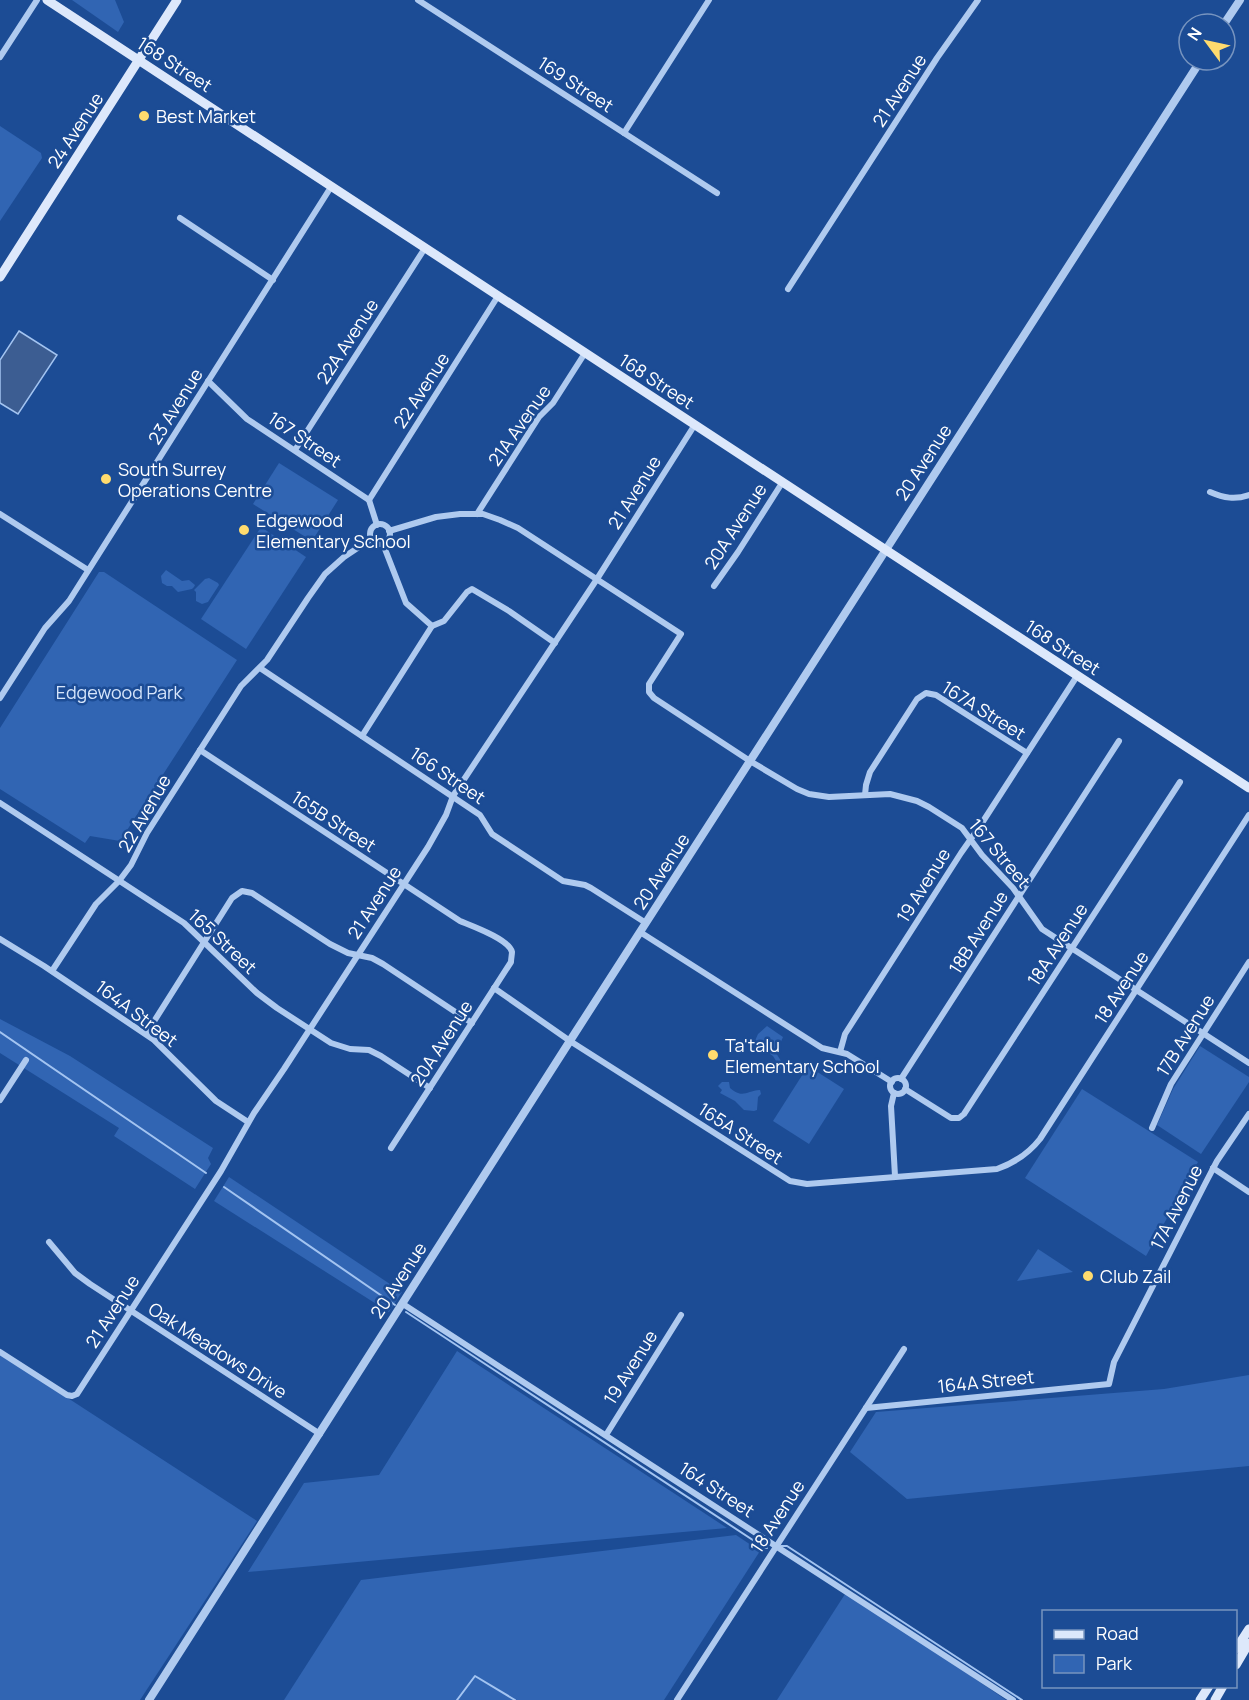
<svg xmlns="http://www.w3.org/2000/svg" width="1249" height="1700" font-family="Manrope,sans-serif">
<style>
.green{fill:#3165b3}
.water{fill:#3c5d92;stroke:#a3c4f1;stroke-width:1.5}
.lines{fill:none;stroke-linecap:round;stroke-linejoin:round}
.stream{stroke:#a3c4f1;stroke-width:2}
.minor{stroke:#afcaef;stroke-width:6}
.tertiary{stroke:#afcaef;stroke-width:8}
.secondary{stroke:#dde8fb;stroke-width:9}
.poi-dot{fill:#ffdb6e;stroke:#1c4c95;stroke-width:2}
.labels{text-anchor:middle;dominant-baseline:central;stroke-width:5;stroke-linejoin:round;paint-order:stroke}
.street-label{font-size:18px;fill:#fff;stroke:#1c4c95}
.poi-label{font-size:18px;fill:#fff;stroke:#1c4c95;text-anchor:start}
.park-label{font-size:18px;fill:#d6e5fb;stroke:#1c4c95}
</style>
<rect width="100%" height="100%" fill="#1c4c95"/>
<!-- green -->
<g class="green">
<polygon points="72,0 115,0 124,22 118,32"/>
<polygon points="0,126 41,153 42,158 0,221"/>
<polygon points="279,463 338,500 312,541 253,504"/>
<polygon points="261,527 306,557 246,649 201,619"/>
<polygon points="166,570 182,581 189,580 195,585 194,587 192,589 178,592 172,586 167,586 162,583 161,576"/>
<polygon points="99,572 104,572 237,660 120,841 90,836 85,843 0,789 0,728"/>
<polygon points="209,578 218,583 219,585 208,602 202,604 196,601 196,592 194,590 205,579"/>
<polygon points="0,1019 70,1056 213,1148 208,1158 211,1164 195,1189 114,1136 119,1128 0,1053"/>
<polygon points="767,1026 783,1037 776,1053 786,1069 781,1069 773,1056 754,1043 758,1034"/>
<polygon points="1200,1046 1249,1077 1249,1082 1201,1154 1157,1125 1173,1089"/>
<polygon points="808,1066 844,1089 809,1144 773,1121"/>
<path d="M 722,1082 L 729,1082 L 730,1088 C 743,1099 746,1091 760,1090 L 761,1094 L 758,1097 L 757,1110 L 754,1111 L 744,1110 L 735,1101 L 720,1093 L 722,1090 L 718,1086 Z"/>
<polygon points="1082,1089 1198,1162 1146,1256 1025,1178"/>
<polygon points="229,1177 402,1292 389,1312 214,1201"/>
<polygon points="1038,1249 1073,1272 1017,1281"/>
<polygon points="457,1351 727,1528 248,1572 304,1483 379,1475"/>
<polygon points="0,1354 257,1521 140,1700 0,1700"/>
<polygon points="1249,1375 1249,1466 907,1499 850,1452 876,1412 1164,1389"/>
<polygon points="736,1535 760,1551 664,1700 284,1700 361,1580"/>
<polygon points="847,1591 1006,1700 777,1700"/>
</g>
<!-- water -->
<polygon class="water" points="19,331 57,355 18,414 0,403 0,360"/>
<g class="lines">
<!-- stream -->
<g class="stream">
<polyline points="0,1032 206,1173"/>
<polyline points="224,1187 395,1305"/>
<polyline points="406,1312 765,1548 767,1548"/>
<polyline points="781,1546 787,1546 1022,1700"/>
<polyline points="457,1700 475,1676 515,1700"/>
</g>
<!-- minor -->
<g class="minor">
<polyline points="418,0 717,193"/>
<polyline points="0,57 37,0"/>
<polyline points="624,133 709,0"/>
<polyline points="180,218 273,280"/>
<polyline points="788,289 937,58 978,0"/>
<polyline points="208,381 247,419 369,500 377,525"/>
<polyline points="295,450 425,248"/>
<path d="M 1210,492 C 1224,498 1235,500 1249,495"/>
<polyline points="369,500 498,296"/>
<polyline points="0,514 88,570"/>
<polyline points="477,514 539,417 553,403 585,353"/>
<circle cx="380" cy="534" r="10"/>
<polyline points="389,531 436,517 460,514 483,514 500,520 518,528 681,634 649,684 649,692 654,698 750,761 797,789 809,794 829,797 890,794 917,801 929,807 962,828 982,855 1013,888 1042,929 1249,1063"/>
<polyline points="383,544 406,603 432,626 444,621 467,592 472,589 509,611 555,643"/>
<polyline points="714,586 738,552 782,483"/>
<polyline points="260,668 480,815 492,834 563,881 585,885 591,888 646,923"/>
<polyline points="0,698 45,628 69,601 331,187"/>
<polyline points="362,736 432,626"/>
<path d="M 200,750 L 460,921 C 472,926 509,939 512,952 C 512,954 511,959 511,962 L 391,1148"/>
<polyline points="865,795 866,785 870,772 917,699 926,693 936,695 1027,753"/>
<polyline points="0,803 184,923 257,993 277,1008 331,1043 350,1049 369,1050 381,1056 430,1088"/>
<polyline points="640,932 822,1048 847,1054 892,1082"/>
<polyline points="0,939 44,966 154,1040 216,1101 248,1122"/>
<polyline points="52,971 96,904 119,881 131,865 147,833 241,686 267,660 308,598 325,574 344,557 371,539"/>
<path d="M 494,988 L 570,1041 L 790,1181 L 807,1184 L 997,1169 C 1014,1163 1029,1153 1040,1139 L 1249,815"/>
<polyline points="146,1034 232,898 242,891 252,893 330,944 348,953 372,958 383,964 472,1023"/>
<polyline points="840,1052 845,1034 961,853 980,826 1077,676"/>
<circle cx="898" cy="1086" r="8"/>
<polyline points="901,1079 1119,741"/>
<polyline points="905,1089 951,1118 959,1118 964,1114 1180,782"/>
<polyline points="894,1093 891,1106 895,1176"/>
<polyline points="0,1100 26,1060"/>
<polyline points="1152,1128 1171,1084 1249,962"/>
<polyline points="1213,1168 1249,1192"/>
<polyline points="49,1242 75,1273 90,1284 320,1434"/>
<polyline points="403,1304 1013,1700"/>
<polyline points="0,1352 67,1395 72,1396 77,1394 221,1171 254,1113 284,1069 428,847 446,815 453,796 597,579 694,426"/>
<polyline points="866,1408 1109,1384 1114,1362 1205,1184 1217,1161 1249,1114"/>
<polyline points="606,1435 681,1315"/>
<polyline points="677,1700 904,1349"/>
</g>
<!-- tertiary -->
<g class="tertiary">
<polyline points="1224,24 1240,0"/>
<polyline points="149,1700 575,1033 1201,60"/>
</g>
<!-- secondary -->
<g class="secondary">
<polyline points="47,0 1249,788"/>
<polyline points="0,277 177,0"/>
<polyline points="1236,1649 1249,1629"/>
<polyline points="1236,1665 1249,1643"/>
<polyline points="1200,1700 1209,1686"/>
<polyline points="1215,1700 1223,1686"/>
</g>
</g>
<!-- markers -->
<g class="poi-dot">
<circle cx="144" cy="116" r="6"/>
<circle cx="106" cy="479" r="6"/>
<circle cx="244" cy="530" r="6"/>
<circle cx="713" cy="1055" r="6"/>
<circle cx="1088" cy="1276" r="6"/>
</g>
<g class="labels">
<!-- street labels -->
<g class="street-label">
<text transform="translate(175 64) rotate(33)">168 Street</text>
<text transform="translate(576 84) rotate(33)">169 Street</text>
<text transform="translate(899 90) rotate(-57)">21 Avenue</text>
<text transform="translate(75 130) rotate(-57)">24 Avenue</text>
<text transform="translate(347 341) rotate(-57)">22A Avenue</text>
<text transform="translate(657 381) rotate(33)">168 Street</text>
<text transform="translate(421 390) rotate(-57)">22 Avenue</text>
<text transform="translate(175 406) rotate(-58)">23 Avenue</text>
<text transform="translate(519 425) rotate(-55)">21A Avenue</text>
<text transform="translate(305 439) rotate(34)">167 Street</text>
<text transform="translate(923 462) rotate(-57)">20 Avenue</text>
<text transform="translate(634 492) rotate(-58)">21 Avenue</text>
<text transform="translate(735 526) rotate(-57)">20A Avenue</text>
<text transform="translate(1063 647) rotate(33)">168 Street</text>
<text transform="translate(984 710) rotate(32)">167A Street</text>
<text transform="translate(448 775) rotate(34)">166 Street</text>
<text transform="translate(144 813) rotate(-60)">22 Avenue</text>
<text transform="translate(334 821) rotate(33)">165B Street</text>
<text transform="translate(1000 853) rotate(50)">167 Street</text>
<text transform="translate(661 871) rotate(-57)">20 Avenue</text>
<text transform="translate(923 885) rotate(-58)">19 Avenue</text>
<text transform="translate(374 902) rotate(-57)">21 Avenue</text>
<text transform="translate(978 932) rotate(-58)">18B Avenue</text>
<text transform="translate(223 941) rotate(43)">165 Street</text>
<text transform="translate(1057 944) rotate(-57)">18A Avenue</text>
<text transform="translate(1121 987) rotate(-57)">18 Avenue</text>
<text transform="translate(137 1013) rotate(37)">164A Street</text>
<text transform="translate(1185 1035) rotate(-58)">17B Avenue</text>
<text transform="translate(441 1043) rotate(-57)">20A Avenue</text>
<text transform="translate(741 1133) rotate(33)">165A Street</text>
<text transform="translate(1176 1207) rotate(-63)">17A Avenue</text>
<text transform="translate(398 1280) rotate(-57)">20 Avenue</text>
<text transform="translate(112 1311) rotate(-57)">21 Avenue</text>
<text transform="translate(218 1350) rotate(33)">Oak Meadows Drive</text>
<text transform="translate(630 1367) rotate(-58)">19 Avenue</text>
<text transform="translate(986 1381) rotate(-6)">164A Street</text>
<text transform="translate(717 1489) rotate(33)">164 Street</text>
<text transform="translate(777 1516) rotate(-57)">18 Avenue</text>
</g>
<!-- poi labels -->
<g class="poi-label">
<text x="156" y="116">Best Market</text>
<text x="118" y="469">South Surrey<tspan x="118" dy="21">Operations Centre</tspan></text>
<text x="256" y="520">Edgewood<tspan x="256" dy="21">Elementary School</tspan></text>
<text x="725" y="1045">Ta'talu<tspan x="725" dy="21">Elementary School</tspan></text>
<text x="1100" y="1276">Club Zail</text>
</g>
<!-- park labels -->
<g class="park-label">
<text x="119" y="692">Edgewood Park</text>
</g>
</g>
<!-- legend -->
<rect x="1042" y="1610" width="195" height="78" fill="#1c4c95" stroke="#7794bf" stroke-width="1.5"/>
<rect x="1054" y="1630" width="30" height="9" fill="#dde8fb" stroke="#7794bf" stroke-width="1.5"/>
<text x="1096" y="1640" font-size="18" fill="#ffffff">Road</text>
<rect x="1054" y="1655" width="30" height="18" fill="#3165b3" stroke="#7794bf" stroke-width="1.5"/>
<text x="1096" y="1670" font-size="18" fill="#ffffff">Park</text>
<!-- north arrow -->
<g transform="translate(1207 42) rotate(303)"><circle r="28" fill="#1c4c95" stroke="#7794bf" stroke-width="1.5"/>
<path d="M0-4.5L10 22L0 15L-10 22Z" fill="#ffdb6e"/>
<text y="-9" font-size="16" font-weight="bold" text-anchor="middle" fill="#ffffff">N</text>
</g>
</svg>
